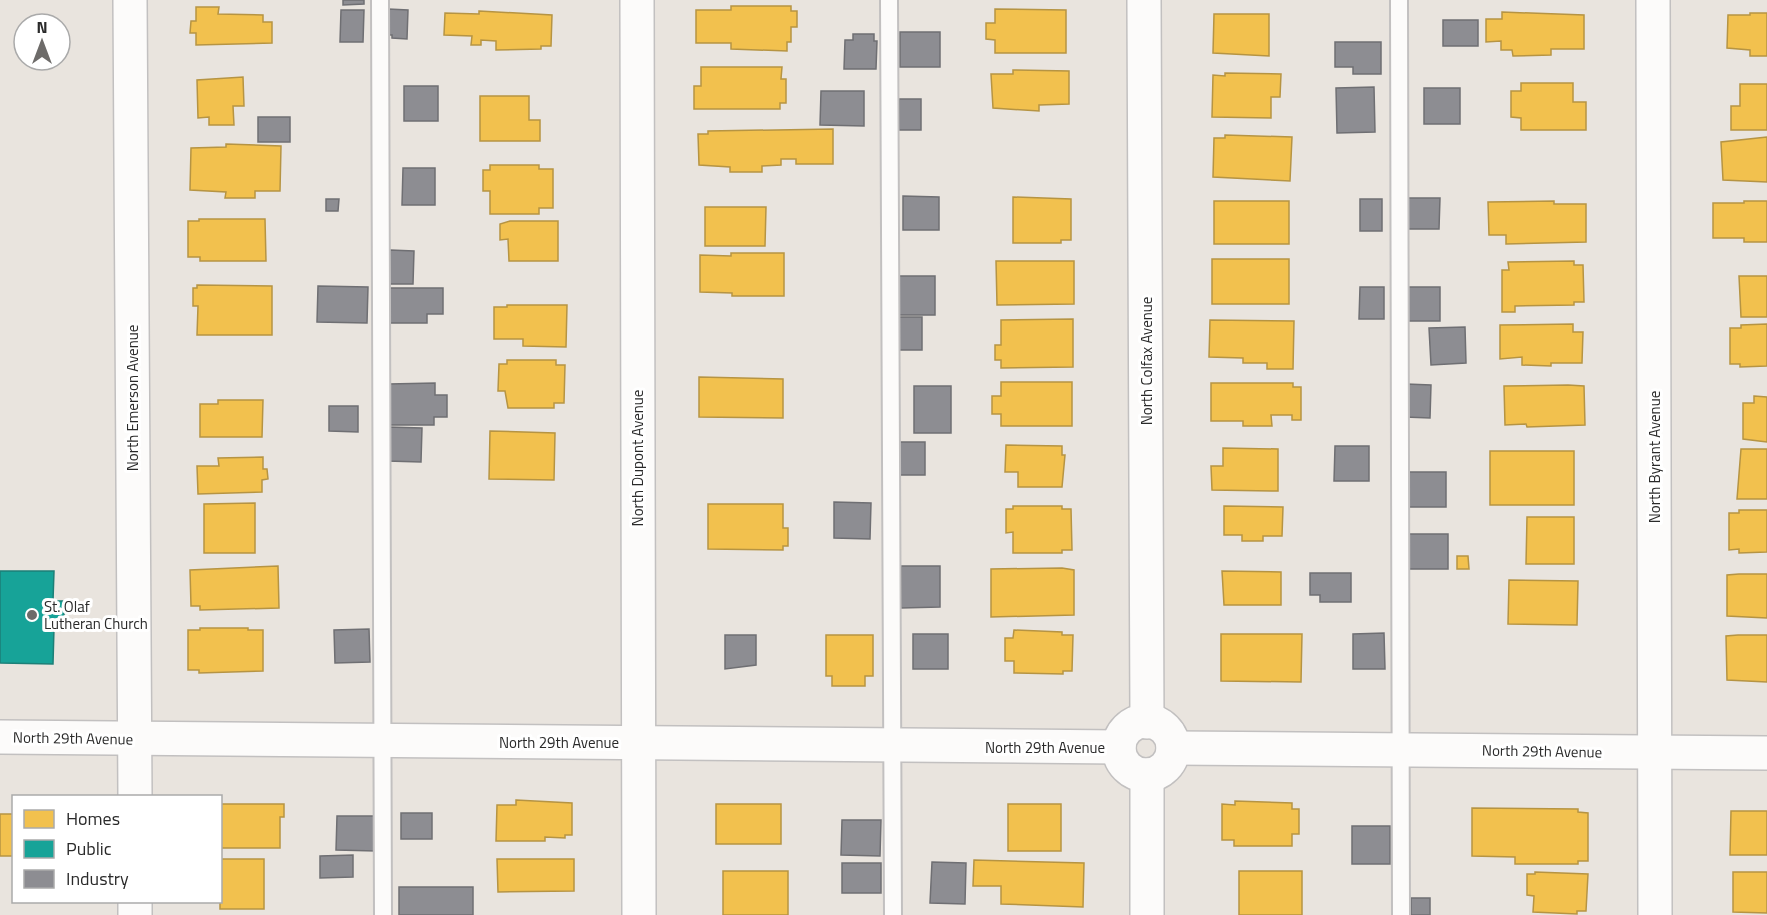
<svg xmlns="http://www.w3.org/2000/svg" width="1767" height="915" font-family="'Titillium Web',sans-serif">
<style>
.homes{fill:#f2c14e;stroke:#b69443;stroke-width:1.5}
.public{fill:#17a398;stroke:#1d7f77;stroke-width:1.5}
.industry{fill:#8d8d92;stroke:#6f6f73;stroke-width:1.5}
.lines{fill:none;stroke-linecap:round;stroke-linejoin:round}
.lane-casing{stroke:#c2c0c0;stroke-width:20}
.street-casing{stroke:#c2c0c0;stroke-width:36}
.secondary-casing{stroke:#c2c0c0;stroke-width:36}
.lane{stroke:#fcfbfa;stroke-width:16}
.street{stroke:#fcfbfa;stroke-width:33}
.secondary{stroke:#fcfbfa;stroke-width:33}
.poi-dot{fill:#6d6b69;stroke:#fff;stroke-width:2}
.labels{text-anchor:middle;dominant-baseline:central;stroke-width:6;stroke-linejoin:round;paint-order:stroke}
.street-label{font-size:15px;fill:#2a2a2a;stroke:#fff}
.poi-label{font-size:15px;fill:#2a2a2a;stroke:#fff;text-anchor:start}
</style>
<rect width="100%" height="100%" fill="#e9e4de"/>
<!-- homes -->
<g class="homes">
<polygon points="731,6 791,6 791,11 797,11 797,27 791,27 791,42 787,42 787,51 731,49 731,43 696,43 696,10 731,10"/>
<polygon points="196,7 219,7 218,14 263,15 263,22 272,22 272,43 196,45 196,33 190,33 191,21 196,21"/>
<polygon points="995,9 1066,10 1066,53 995,53 995,40 986,39 986,23 995,23"/>
<polygon points="479,11 552,15 551,46 541,46 541,49 496,50 496,41 481,40 481,45 471,45 472,36 444,35 445,13 479,14"/>
<polygon points="1502,12 1584,15 1584,49 1551,49 1551,55 1513,56 1512,50 1501,50 1501,41 1486,42 1486,19 1502,19"/>
<polygon points="1750,13 1767,13 1767,56 1750,56 1750,50 1727,48 1728,15 1750,15"/>
<polygon points="1214,14 1269,14 1269,56 1213,53"/>
<polygon points="701,67 782,67 781,79 786,79 786,103 780,103 780,109 694,109 694,86 701,86"/>
<polygon points="1013,70 1069,71 1069,104 1039,105 1039,111 993,108 991,74 1013,74"/>
<polygon points="1225,73 1281,74 1280,97 1271,97 1271,118 1212,117 1213,75 1225,76"/>
<polygon points="243,77 244,106 233,106 234,125 209,125 209,117 198,118 197,80"/>
<polygon points="1521,83 1573,83 1573,102 1586,102 1586,130 1521,130 1521,118 1511,117 1511,91 1521,91"/>
<polygon points="1740,84 1767,84 1767,130 1731,130 1731,106 1740,106"/>
<polygon points="480,96 529,96 529,120 540,120 540,141 480,141"/>
<polygon points="833,129 833,164 796,164 796,159 781,159 781,165 762,166 762,172 730,172 730,167 699,165 698,134 708,134 708,131"/>
<polygon points="1225,135 1292,137 1290,181 1213,177 1214,138 1225,138"/>
<polygon points="1767,137 1767,182 1723,180 1721,142"/>
<polygon points="226,144 281,146 280,191 255,191 255,198 225,198 226,192 190,190 191,148 226,147"/>
<polygon points="490,165 539,165 539,169 553,169 553,208 539,208 539,214 490,214 490,191 483,191 483,170 490,170"/>
<polygon points="1013,197 1071,199 1071,240 1061,240 1061,243 1013,243"/>
<rect x="1214" y="201" width="75" height="43"/>
<polygon points="1554,201 1554,204 1586,204 1586,242 1506,244 1506,235 1489,235 1488,202"/>
<polygon points="1744,201 1767,201 1767,242 1744,242 1744,238 1713,238 1713,203 1744,203"/>
<polygon points="705,207 766,207 765,246 705,246"/>
<polygon points="199,219 265,219 266,261 200,261 200,257 188,257 188,221 199,221"/>
<polygon points="510,221 558,221 558,261 509,261 508,239 500,240 500,224"/>
<polygon points="731,253 784,253 784,296 732,296 732,293 700,292 700,255 731,256"/>
<rect x="1212" y="259" width="77" height="45"/>
<polygon points="996,261 1074,261 1074,304 997,305"/>
<polygon points="1574,261 1574,265 1583,265 1584,302 1574,302 1574,305 1515,306 1515,312 1502,312 1502,270 1509,270 1508,262"/>
<polygon points="1739,276 1767,276 1767,317 1741,317"/>
<polygon points="197,285 272,286 272,335 197,335 198,306 193,306 193,288 197,288"/>
<polygon points="507,305 567,305 566,347 523,346 523,339 494,339 494,307 507,307"/>
<polygon points="1073,319 1073,367 1001,368 1001,360 995,360 995,345 1001,345 1001,320"/>
<polygon points="1210,320 1294,321 1293,369 1267,369 1267,363 1243,363 1243,358 1209,357"/>
<polygon points="1573,324 1573,332 1583,332 1582,363 1551,363 1551,366 1522,365 1522,357 1500,359 1500,325"/>
<polygon points="1767,324 1767,366 1740,367 1740,364 1730,364 1730,328 1741,328 1741,325"/>
<polygon points="507,360 556,360 556,365 565,365 564,403 554,403 554,408 508,408 505,391 498,391 499,364 507,364"/>
<polygon points="699,377 783,379 783,418 699,417"/>
<polygon points="1001,382 1072,382 1072,426 1001,426 1001,414 992,414 992,396 1001,396"/>
<polygon points="1211,383 1293,383 1293,387 1301,387 1301,420 1292,420 1292,415 1271,415 1272,426 1243,426 1243,421 1211,421"/>
<polygon points="1568,385 1584,386 1585,425 1527,427 1526,424 1505,425 1504,386"/>
<polygon points="1754,396 1767,397 1767,442 1743,439 1743,403 1754,403"/>
<polygon points="218,400 263,400 262,437 200,437 200,404 218,404"/>
<polygon points="490,431 555,433 554,480 489,479"/>
<polygon points="1006,445 1062,446 1062,455 1065,455 1062,487 1018,487 1018,472 1005,472"/>
<polygon points="1223,448 1278,449 1278,491 1212,490 1211,466 1223,466"/>
<polygon points="1741,449 1767,449 1767,499 1737,499"/>
<rect x="1490" y="451" width="84" height="54"/>
<polygon points="263,457 263,469 267,469 268,479 262,480 262,492 198,494 197,466 219,466 218,458"/>
<polygon points="255,503 255,553 204,553 204,504"/>
<polygon points="708,504 783,504 783,528 788,528 788,546 783,546 783,550 708,549"/>
<polygon points="1013,506 1062,506 1062,509 1071,509 1072,550 1062,550 1062,553 1013,553 1013,532 1006,533 1006,509 1013,509"/>
<polygon points="1224,506 1283,507 1282,536 1263,536 1263,541 1242,541 1242,535 1224,535"/>
<polygon points="1739,510 1767,510 1767,552 1739,553 1739,549 1729,550 1729,513 1739,513"/>
<polygon points="1527,517 1574,517 1574,564 1526,564"/>
<polygon points="1457,556 1468,556 1469,569 1457,569"/>
<polygon points="278,566 279,608 200,610 200,606 191,606 190,570"/>
<polygon points="1062,568 1074,570 1074,615 991,617 991,569"/>
<polygon points="1222,571 1281,572 1281,605 1224,605"/>
<polygon points="1739,574 1767,574 1767,618 1727,616 1727,575"/>
<polygon points="1509,580 1578,581 1577,625 1508,624"/>
<polygon points="200,628 248,628 248,630 263,630 263,671 199,673 199,670 188,670 188,630 200,630"/>
<polygon points="1014,630 1062,632 1062,635 1073,635 1072,671 1063,671 1063,674 1014,673 1014,661 1005,661 1005,638 1013,638"/>
<polygon points="1221,634 1302,634 1301,682 1221,681"/>
<polygon points="826,635 873,635 873,676 865,676 865,686 832,686 832,676 826,676"/>
<polygon points="1738,635 1767,635 1767,682 1727,680 1726,636"/>
<polygon points="516,800 572,803 572,835 565,835 565,838 545,837 545,841 496,841 497,805 516,805"/>
<polygon points="1235,801 1292,803 1292,809 1299,809 1299,834 1292,834 1292,846 1234,846 1234,840 1222,840 1222,804 1235,805"/>
<polygon points="220,804 284,804 284,817 280,817 280,848 220,848"/>
<rect x="716" y="804" width="65" height="40"/>
<rect x="1008" y="804" width="53" height="47"/>
<polygon points="1472,808 1578,809 1578,812 1588,813 1588,861 1578,861 1578,864 1515,864 1515,857 1472,856"/>
<polygon points="1731,811 1767,811 1767,855 1730,855"/>
<rect x="0" y="814" width="14" height="42"/>
<rect x="220" y="859" width="44" height="50"/>
<polygon points="497,859 574,859 574,891 498,892"/>
<polygon points="974,860 1084,863 1083,907 1001,904 1001,886 973,886"/>
<rect x="723" y="871" width="65" height="44"/>
<rect x="1239" y="871" width="63" height="44"/>
<polygon points="1535,872 1588,874 1586,911 1577,911 1577,914 1533,912 1534,896 1527,895 1527,874 1535,874"/>
<polygon points="1733,872 1767,872 1767,913 1733,912"/>
</g>
<!-- public -->
<polygon class="public" points="0,571 54,571 53,601 64,601 64,628 54,628 53,664 0,663"/>
<!-- industry -->
<g class="industry">
<polygon points="343,0 364,0 364,4 343,5"/>
<polygon points="388,9 408,10 407,39 392,38 392,35 387,35"/>
<polygon points="341,10 364,10 363,42 340,42"/>
<rect x="1443" y="20" width="35" height="26"/>
<rect x="900" y="32" width="40" height="35"/>
<polygon points="853,34 874,34 874,41 877,41 876,69 844,69 845,40 853,40"/>
<polygon points="1335,42 1381,42 1381,74 1353,74 1353,67 1335,67"/>
<rect x="404" y="86" width="34" height="35"/>
<polygon points="1374,87 1375,132 1337,133 1336,88"/>
<rect x="1424" y="88" width="36" height="36"/>
<polygon points="821,91 864,91 864,126 820,125"/>
<rect x="899" y="99" width="22" height="31"/>
<rect x="258" y="117" width="32" height="25"/>
<polygon points="403,168 435,168 435,205 402,205"/>
<polygon points="903,196 939,197 939,230 903,230"/>
<polygon points="1407,198 1440,198 1439,229 1407,229"/>
<polygon points="326,199 339,199 338,211 326,211"/>
<rect x="1360" y="199" width="22" height="32"/>
<polygon points="390,250 414,251 413,284 389,284"/>
<rect x="899" y="276" width="36" height="39"/>
<polygon points="318,286 368,287 367,323 317,322"/>
<polygon points="1360,287 1384,287 1384,319 1359,319"/>
<rect x="1406" y="287" width="34" height="34"/>
<polygon points="388,288 443,288 443,314 427,314 427,323 388,323"/>
<rect x="899" y="317" width="23" height="33"/>
<polygon points="1465,327 1466,363 1431,365 1429,328"/>
<polygon points="435,383 435,395 447,395 447,417 434,417 434,425 390,425 389,384"/>
<polygon points="1406,384 1431,385 1430,418 1405,417"/>
<rect x="914" y="386" width="37" height="47"/>
<polygon points="329,406 358,406 358,432 329,431"/>
<polygon points="388,427 422,428 421,462 387,461"/>
<rect x="899" y="442" width="26" height="33"/>
<polygon points="1335,446 1369,446 1369,481 1334,481"/>
<rect x="1407" y="472" width="39" height="35"/>
<polygon points="834,502 871,503 870,539 834,538"/>
<rect x="1407" y="534" width="41" height="35"/>
<polygon points="901,566 940,566 940,607 901,608"/>
<polygon points="1310,573 1351,573 1351,602 1320,602 1320,595 1310,595"/>
<polygon points="369,629 370,662 335,663 334,630"/>
<polygon points="1384,633 1385,669 1353,669 1353,634"/>
<rect x="913" y="634" width="35" height="35"/>
<polygon points="725,635 756,635 756,665 725,669"/>
<rect x="401" y="813" width="31" height="26"/>
<polygon points="337,816 377,816 376,851 336,850"/>
<polygon points="842,820 881,820 880,856 841,855"/>
<rect x="1352" y="826" width="38" height="38"/>
<polygon points="353,855 353,877 320,878 320,856"/>
<polygon points="932,862 966,863 965,904 930,903"/>
<rect x="842" y="863" width="39" height="30"/>
<rect x="399" y="887" width="74" height="28"/>
<rect x="1411" y="898" width="19" height="17"/>
</g>
<g class="lines">
<!-- lane casing -->
<g class="lane-casing">
<g id="lane">
<polyline points="380,0 383,915"/>
<polyline points="889,0 893,915"/>
<polyline points="1399,0 1401,915"/>
</g>
</g>
<!-- street casing -->
<g class="street-casing">
<g id="street">
<polyline points="637,0 639,915"/>
<polyline points="1144,0 1147,722"/>
<polyline points="1653,0 1655,915"/>
<circle cx="1146" cy="748" r="27"/>
<polyline points="0,737 1119,747"/>
<polyline points="1173,748 1767,753"/>
<polyline points="1147,915 1147,775"/>
</g>
</g>
<!-- secondary casing -->
<g class="secondary-casing">
<g id="secondary">
<polyline points="130,0 135,796"/>
<polyline points="135,902 135,915"/>
</g>
</g>
<!-- lane -->
<use href="#lane" class="lane"/>
<!-- street -->
<use href="#street" class="street"/>
<!-- secondary -->
<use href="#secondary" class="secondary"/>
</g>
<!-- markers -->
<circle class="poi-dot" cx="32" cy="615" r="6"/>
<g class="labels">
<!-- street labels -->
<g class="street-label">
<text transform="translate(1146 361) rotate(-90)">North Colfax Avenue</text>
<text transform="translate(132 398) rotate(-90)">North Emerson Avenue</text>
<text transform="translate(1654 457) rotate(-90)">North Byrant Avenue</text>
<text transform="translate(637 458) rotate(-90)">North Dupont Avenue</text>
<text transform="translate(73 738) rotate(1)">North 29th Avenue</text>
<text x="559" y="742">North 29th Avenue</text>
<text x="1045" y="747">North 29th Avenue</text>
<text transform="translate(1542 751) rotate(1)">North 29th Avenue</text>
</g>
<!-- poi labels -->
<g class="poi-label">
<text x="44" y="606">St. Olaf<tspan x="44" dy="17">Lutheran Church</tspan></text>
</g>
</g>
<!-- legend -->
<rect x="12" y="795" width="210" height="108" fill="#ffffff" stroke="#aaaaaa" stroke-width="1.5"/>
<rect x="24" y="810" width="30" height="18" fill="#f2c14e" stroke="#aaaaaa" stroke-width="1.5"/>
<text x="66" y="825" font-size="18" fill="#2a2a2a">Homes</text>
<rect x="24" y="840" width="30" height="18" fill="#17a398" stroke="#aaaaaa" stroke-width="1.5"/>
<text x="66" y="855" font-size="18" fill="#2a2a2a">Public</text>
<rect x="24" y="870" width="30" height="18" fill="#8d8d92" stroke="#aaaaaa" stroke-width="1.5"/>
<text x="66" y="885" font-size="18" fill="#2a2a2a">Industry</text>
<!-- north arrow -->
<g transform="translate(42 42)"><circle r="28" fill="#ffffff" stroke="#aaaaaa" stroke-width="1.5"/>
<path d="M0-4.5L10 22L0 15L-10 22Z" fill="#6d6b69"/>
<text y="-9" font-size="16" font-weight="bold" text-anchor="middle" fill="#2a2a2a">N</text>
</g>
</svg>
